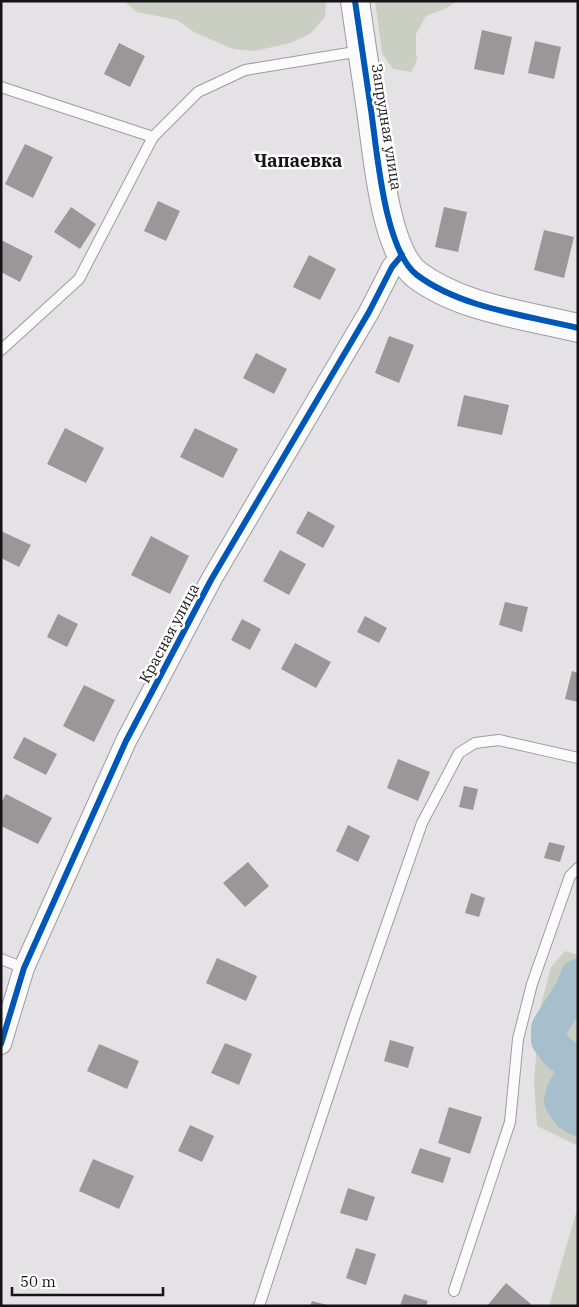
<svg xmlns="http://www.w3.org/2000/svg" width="579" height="1307" font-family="'IBM Plex Serif',serif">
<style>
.green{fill:#cbcfc3}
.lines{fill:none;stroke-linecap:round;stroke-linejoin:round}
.river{stroke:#a7becc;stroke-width:36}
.building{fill:#999798}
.lane-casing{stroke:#9d9b9e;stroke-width:12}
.street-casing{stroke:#9d9b9e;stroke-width:22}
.secondary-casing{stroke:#9d9b9e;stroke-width:30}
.lane{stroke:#fbfbfb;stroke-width:10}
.street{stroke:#fbfbfb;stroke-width:20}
.secondary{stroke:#fbfbfb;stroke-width:28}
.cycleway-casing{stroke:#fff;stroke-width:9}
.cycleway{stroke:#0057b8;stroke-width:6}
.labels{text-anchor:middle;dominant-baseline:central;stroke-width:5;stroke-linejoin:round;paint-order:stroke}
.street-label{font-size:15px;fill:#151315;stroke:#fff}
.quarter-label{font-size:18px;font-weight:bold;fill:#151315;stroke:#fff}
</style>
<rect width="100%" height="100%" fill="#e4e2e5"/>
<!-- green -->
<g class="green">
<polygon points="124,1 326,1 325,17 310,34 290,43 255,51 233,49 194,32 177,20 137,12"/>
<polygon points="375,1 457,1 445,9 426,16 416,34 416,52 417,60 411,72 393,69 382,53"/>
<polygon points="565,951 578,955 578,1146 537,1126 534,1082 540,1008 551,967"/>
<polygon points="578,1206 578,1306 549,1306"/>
</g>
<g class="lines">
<!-- river -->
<path class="river" d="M 578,977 L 573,990 L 549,1028 L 549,1040 L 557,1051 L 575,1065 C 575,1081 564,1084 562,1101 L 570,1113 L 578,1118"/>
</g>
<!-- building -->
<g class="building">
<polygon points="482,30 512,37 504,75 474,69"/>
<polygon points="535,41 561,47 554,79 528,73"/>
<polygon points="119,43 145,56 130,87 104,74"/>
<polygon points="25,144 53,157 33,198 5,184"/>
<polygon points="158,201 180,211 166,241 144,231"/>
<polygon points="71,207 96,224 80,249 54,232"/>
<polygon points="444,207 467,212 458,252 435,247"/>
<polygon points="544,230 574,237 564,278 534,270"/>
<polygon points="1,240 33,256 20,282 1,272"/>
<polygon points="309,255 336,269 320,300 293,287"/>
<polygon points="389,336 414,345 399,383 375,373"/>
<polygon points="256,353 287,369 274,394 243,378"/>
<polygon points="464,395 509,405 502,435 457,426"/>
<polygon points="65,428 104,448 86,483 47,464"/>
<polygon points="195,428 238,449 223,478 180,457"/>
<polygon points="308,511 335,526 323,548 296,533"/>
<polygon points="1,531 31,545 19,567 1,558"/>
<polygon points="151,536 189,556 170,594 131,575"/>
<polygon points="280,550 306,564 289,595 263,581"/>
<polygon points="505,602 528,607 522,632 499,625"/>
<polygon points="58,614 78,624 67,647 47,637"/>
<polygon points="365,616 387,628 379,643 357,632"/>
<polygon points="242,619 261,629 250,650 231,640"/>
<polygon points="295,643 331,662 316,688 281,669"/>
<polygon points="572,671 578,673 578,702 565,699"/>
<polygon points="84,685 115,700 94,742 63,726"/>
<polygon points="24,737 57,754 46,775 13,758"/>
<polygon points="398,759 430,772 418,801 387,788"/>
<polygon points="464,786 478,789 473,810 459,807"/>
<polygon points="6,794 52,818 38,844 1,826 1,803"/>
<polygon points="348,825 370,836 358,862 336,851"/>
<polygon points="549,842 565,846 560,862 544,858"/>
<polygon points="248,862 269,886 245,907 223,883"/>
<polygon points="471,893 485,898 479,917 465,913"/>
<polygon points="217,958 257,976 246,1001 206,983"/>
<polygon points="390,1040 414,1047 408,1068 384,1061"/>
<polygon points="225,1043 252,1054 239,1085 211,1073"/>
<polygon points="99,1044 139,1061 127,1089 87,1071"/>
<polygon points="449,1107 482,1117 470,1154 438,1143"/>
<polygon points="190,1125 214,1136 202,1162 178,1151"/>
<polygon points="420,1148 451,1158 443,1183 411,1173"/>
<polygon points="93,1159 134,1176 119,1209 79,1191"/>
<polygon points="348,1188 375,1197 367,1221 340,1213"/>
<polygon points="356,1248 376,1254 366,1285 346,1278"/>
<polygon points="506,1283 531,1304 529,1306 487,1306"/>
<polygon points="404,1294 428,1301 426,1306 400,1306"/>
<polygon points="312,1301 327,1305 327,1306 310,1306"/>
</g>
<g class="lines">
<!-- lane casing -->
<g class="lane-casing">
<g id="lane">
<polyline points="1,87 153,137 198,92 245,70 361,51"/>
<polyline points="1,350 79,279 153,137"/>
<polyline points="1,959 24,968"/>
<polyline points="454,1291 510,1122 518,1039 532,984 570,876 578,868"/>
<polyline points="259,1306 354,1018 422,823 459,753 475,743 499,740 578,758"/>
</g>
</g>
<!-- street casing -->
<g class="street-casing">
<polyline id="street" points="1,1044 24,968 126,741 211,580 369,312 392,267 402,255"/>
</g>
<!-- secondary casing -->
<g class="secondary-casing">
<path id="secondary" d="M 355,1 C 360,37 366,74 371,110 C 377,150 384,250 417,275 C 461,308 525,315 578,328"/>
</g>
<!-- lane -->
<use href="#lane" class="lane"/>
<!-- street -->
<use href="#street" class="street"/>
<!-- secondary -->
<use href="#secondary" class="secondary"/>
<!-- cycleway casing -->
<g class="cycleway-casing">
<g id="cycleway">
<path d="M 355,1 C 360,37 366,74 371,110 C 377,150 384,250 417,275 C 461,308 525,315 578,328"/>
<polyline points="1,1044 24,968 126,741 211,580 369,312 392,267 402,255"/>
</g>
</g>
<!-- cycleway -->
<use href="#cycleway" class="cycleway"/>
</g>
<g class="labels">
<!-- street labels -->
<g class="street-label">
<text transform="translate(387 127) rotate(81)">Запрудная улица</text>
<text transform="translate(169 633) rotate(-62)">Красная улица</text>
</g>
<!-- quarter labels -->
<g class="quarter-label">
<text x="298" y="160">Чапаевка</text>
</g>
</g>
<!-- border -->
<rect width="579" height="1307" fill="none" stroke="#151315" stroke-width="5"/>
<!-- scale -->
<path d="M12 1287v8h151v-8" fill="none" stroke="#151315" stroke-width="2.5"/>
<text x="20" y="1287" font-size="15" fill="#151315" stroke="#ffffff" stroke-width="4" paint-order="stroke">50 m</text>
</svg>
